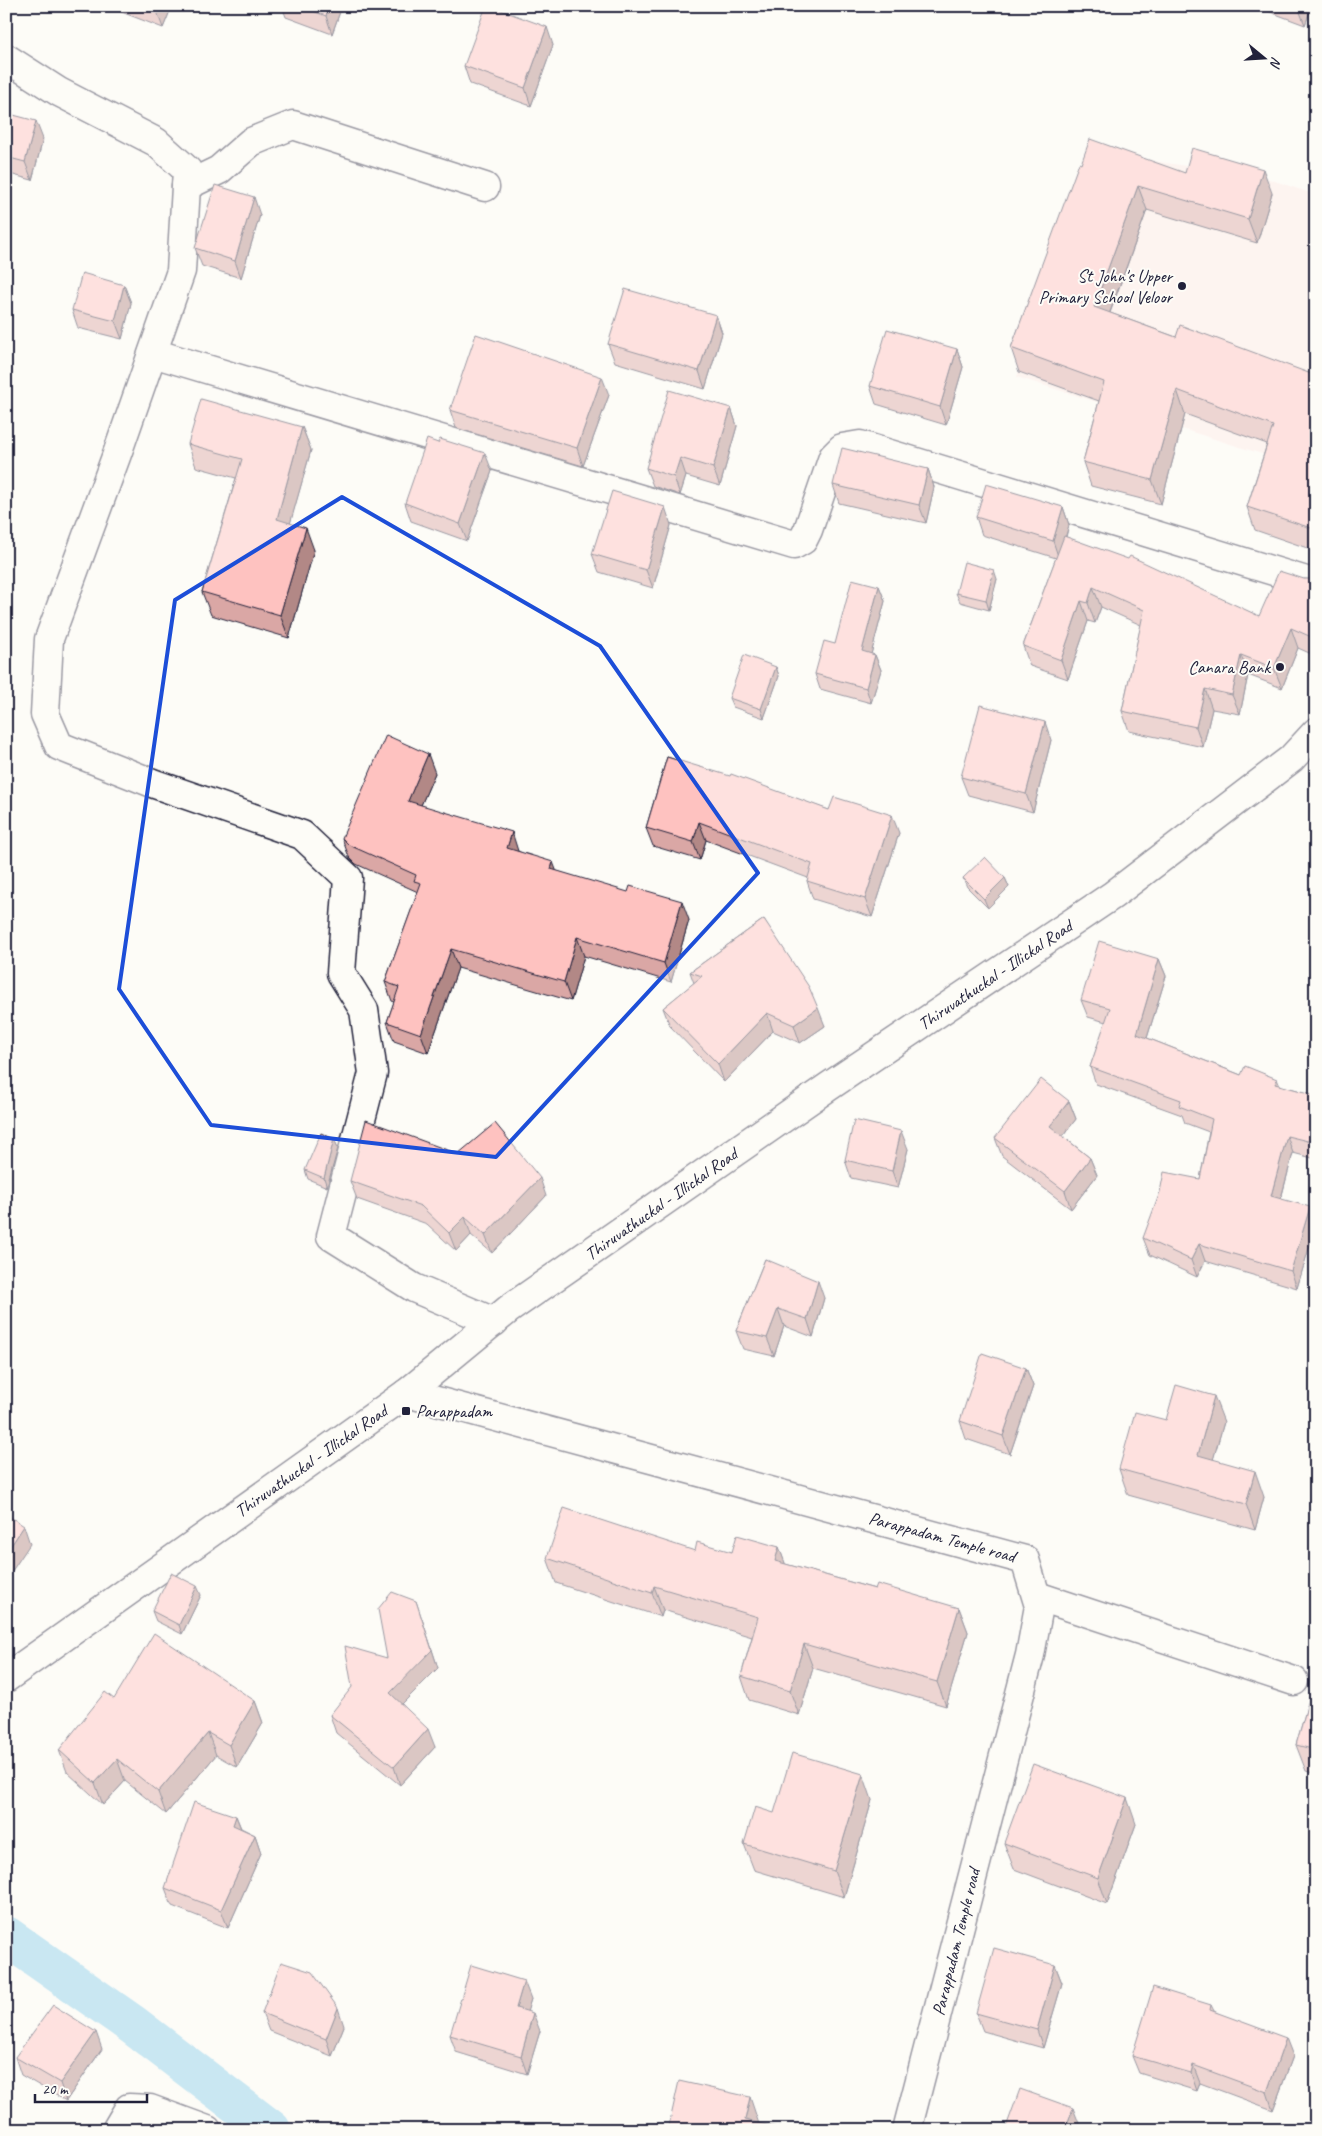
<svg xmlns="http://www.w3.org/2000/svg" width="1322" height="2136" font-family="Caveat,sans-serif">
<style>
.built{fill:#fdebe6}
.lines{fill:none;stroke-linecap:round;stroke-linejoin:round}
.canal{stroke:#89ceea;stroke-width:40}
.minor-casing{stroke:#22223b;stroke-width:31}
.major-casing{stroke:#22223b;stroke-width:31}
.minor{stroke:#fdfcf7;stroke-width:28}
.major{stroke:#fdfcf7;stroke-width:28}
.wall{fill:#daa7a5;stroke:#22223b}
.shaded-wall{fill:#b28886;stroke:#22223b}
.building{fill:#fec2c0;stroke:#22223b}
.marked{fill:none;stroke:#1d4ed8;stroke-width:4;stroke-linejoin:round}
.poi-dot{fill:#22223b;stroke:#fdfcf7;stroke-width:2}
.labels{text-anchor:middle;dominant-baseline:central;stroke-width:4;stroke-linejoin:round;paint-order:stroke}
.poi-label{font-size:18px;fill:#22223b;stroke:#fdfcf7;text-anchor:end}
.street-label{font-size:18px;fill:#22223b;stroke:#fdfcf7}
</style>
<rect width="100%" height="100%" fill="#fdfcf7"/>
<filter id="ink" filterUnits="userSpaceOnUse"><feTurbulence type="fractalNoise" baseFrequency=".02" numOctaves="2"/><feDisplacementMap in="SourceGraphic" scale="10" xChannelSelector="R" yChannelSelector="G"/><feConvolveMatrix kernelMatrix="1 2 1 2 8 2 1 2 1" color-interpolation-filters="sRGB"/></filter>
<g filter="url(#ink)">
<!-- built -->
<polygon class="built" points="1094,152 1266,178 1316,195 1316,471 1017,377"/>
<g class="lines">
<!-- canal -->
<polyline class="canal" points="6,1936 133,2025 271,2130"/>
<!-- minor casing -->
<g class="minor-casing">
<g id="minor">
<polyline points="6,58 59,92 156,142 187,170 181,271 117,454 49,639 45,714 59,746 155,784 302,835 348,878 341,973 364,1010 373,1073 331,1236 414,1288 494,1322"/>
<polyline points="186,186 219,170 251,142 293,125 485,187"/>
<polyline points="153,353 794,545 803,540 808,530 833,457 842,448 860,445 1316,584"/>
<polyline points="407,1393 1025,1560 1039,1606 1030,1655 907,2130"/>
<polyline points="1037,1596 1294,1681"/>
<polyline points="116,2130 129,2108 150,2109 207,2130"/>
</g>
</g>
<!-- major casing -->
<g class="major-casing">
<polyline id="major" points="6,1678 407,1393 509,1309 828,1087 1113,895 1291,759 1316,732"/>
</g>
<!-- minor -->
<use href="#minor" class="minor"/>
<!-- major -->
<use href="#major" class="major"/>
</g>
<!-- wall -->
<g class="wall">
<polygon points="110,6 172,6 163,28 111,8"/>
<polygon points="282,6 342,6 332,34 286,17"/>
<polygon points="1257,6 1312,6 1305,25 1257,7"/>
<polygon points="553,45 531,106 470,84 464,66"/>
<polygon points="1316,112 1316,142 1310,127"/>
<polygon points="6,113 43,139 32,180 6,173"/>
<polygon points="1081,164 1185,173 1272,193 1257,243 1147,210 1110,313 1176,337 1314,375 1316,380 1316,551 1255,530 1247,507 1267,444 1185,414 1161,504 1091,486 1083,462 1099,401 1019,372 1011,348"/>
<polygon points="260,215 241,278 202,266 195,248"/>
<polygon points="124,285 131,303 122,339 78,328 72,310"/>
<polygon points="716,315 722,333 705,389 615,362 608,344"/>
<polygon points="957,349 963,367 946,425 876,404 870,386"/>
<polygon points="609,395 583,466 456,428 450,410"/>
<polygon points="731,408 737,426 720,486 686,476 680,495 653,486 646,468"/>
<polygon points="302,427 311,450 290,523 314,550 289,638 211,615 202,592 236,478 196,467 188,444"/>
<polygon points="928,469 934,487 926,523 839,503 833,485"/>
<polygon points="492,471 467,541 411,521 405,503"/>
<polygon points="1063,507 1069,525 1066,537 1259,616 1304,579 1316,580 1316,656 1298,648 1282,688 1248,675 1240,714 1212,709 1203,747 1129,731 1122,711 1141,625 1101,607 1095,623 1088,621 1068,679 1030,666 1023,646 1056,558 982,535 976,517"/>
<polygon points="671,525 653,588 599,572 592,554"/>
<polygon points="997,579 989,610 960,602 956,593"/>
<polygon points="879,586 885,601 871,654 875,655 881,670 871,703 820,689 815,674 835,644"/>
<polygon points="776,667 779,676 764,718 733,707 729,698"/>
<polygon points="1051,740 1033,812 968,795 961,777"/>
<polygon points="667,757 899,833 872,917 813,899 807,881 808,878 706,840 700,860 653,846 646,828"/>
<polygon points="435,773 421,805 518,851 557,871 689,920 671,982 584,956 571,1001 458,968 428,1053 394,1041 387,1022 394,1002 392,1001 385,982 418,892 356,864 349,857 342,838"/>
<polygon points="963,878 1005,878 1009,887 988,908 967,887"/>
<polygon points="764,919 825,1026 800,1043 773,1031 724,1082 670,1026 663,1008 694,983 690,972"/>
<polygon points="1159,959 1166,976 1147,1038 1241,1075 1316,1095 1316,1159 1293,1153 1281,1199 1316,1224 1297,1288 1205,1261 1197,1277 1150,1255 1143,1238 1200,1179 1209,1132 1185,1123 1182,1115 1096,1084 1090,1067 1106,1022 1088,1017 1081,1000"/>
<polygon points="1069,1101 1076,1119 1063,1136 1090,1158 1097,1175 1071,1209 1002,1156 995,1138"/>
<polygon points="334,1139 338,1148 327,1187 308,1179 305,1170"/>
<polygon points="908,1149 898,1188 851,1178 845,1160"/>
<polygon points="350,1181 546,1196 492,1253 471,1235 456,1251 427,1224 357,1199"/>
<polygon points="765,1259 824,1298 813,1337 784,1326 774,1356 743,1349 736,1331"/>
<polygon points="1026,1368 1033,1386 1010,1454 966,1439 960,1421"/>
<polygon points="1166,1420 1224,1422 1213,1459 1264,1497 1255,1530 1128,1495 1119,1469"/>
<polygon points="779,1547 785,1564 875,1589 959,1608 968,1632 946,1706 813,1668 799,1715 749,1700 741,1676 752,1637 663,1610 661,1617 556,1583 547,1558 695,1551 732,1552"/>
<polygon points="201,1595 182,1634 156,1621 152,1611"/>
<polygon points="422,1619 438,1668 402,1704 435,1747 400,1785 336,1733 330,1715 387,1658"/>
<polygon points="1316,1675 1316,1774 1306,1771 1296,1745"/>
<polygon points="114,1699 255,1701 263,1723 237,1767 216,1755 166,1814 125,1781 103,1805 67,1772 59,1750"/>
<polygon points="872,1800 844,1897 754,1870 744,1844 774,1813"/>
<polygon points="236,1816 241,1828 255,1835 261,1853 228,1928 172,1906 165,1888"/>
<polygon points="1136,1824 1107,1904 1014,1869 1004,1843"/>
<polygon points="1055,1965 1062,1983 1043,2048 983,2031 976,2013"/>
<polygon points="531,1999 527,2011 540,2031 527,2074 456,2052 450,2035"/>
<polygon points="1211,2005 1214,2011 1293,2056 1273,2110 1200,2083 1197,2091 1139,2073 1132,2056"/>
<polygon points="262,2013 344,2026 332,2056 269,2031"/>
<polygon points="102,2049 66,2101 21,2075 15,2057"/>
</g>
<!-- shaded-wall -->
<g class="shaded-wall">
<polygon points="155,6 172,6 163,28"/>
<polygon points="329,6 342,6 332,34 326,16"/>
<polygon points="1299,6 1312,6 1305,25 1298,7"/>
<polygon points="547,27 553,45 531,106 525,88"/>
<polygon points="36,121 43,139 32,180 25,162"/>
<polygon points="1263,169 1272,193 1257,243 1248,219"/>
<polygon points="1138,186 1147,210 1103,331 1094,307"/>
<polygon points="254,197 260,215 241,278 235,261"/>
<polygon points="124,285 131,303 122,339 115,321"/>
<polygon points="716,315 722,333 705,389 699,371"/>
<polygon points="957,349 963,367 946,425 940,407"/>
<polygon points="1314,375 1316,380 1316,398 1310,383"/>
<polygon points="602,377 609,395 583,466 577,448"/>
<polygon points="1177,390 1185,414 1161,504 1152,480"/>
<polygon points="731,408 737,426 720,486 713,468"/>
<polygon points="302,427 311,450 285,542 277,519"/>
<polygon points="485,453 492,471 467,541 460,524"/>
<polygon points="680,458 686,476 680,495 674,477"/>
<polygon points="928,469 934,487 926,523 919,505"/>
<polygon points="665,507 671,525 653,588 646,570"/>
<polygon points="1063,507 1069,525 1059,559 1053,541"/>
<polygon points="306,528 314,550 289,638 280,615"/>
<polygon points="994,570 997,579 989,610 986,600"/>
<polygon points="879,586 885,601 868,666 862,651"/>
<polygon points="1093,587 1101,607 1095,623 1088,603"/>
<polygon points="1081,601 1088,621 1068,679 1061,660"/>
<polygon points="1291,628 1298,648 1282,688 1274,668"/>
<polygon points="875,655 881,670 871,703 866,688"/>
<polygon points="1241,655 1248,675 1240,714 1232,695"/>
<polygon points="776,667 779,676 764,718 761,709"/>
<polygon points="1205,689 1212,709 1203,747 1196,727"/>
<polygon points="1045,722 1051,740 1033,812 1026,794"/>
<polygon points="428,754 435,773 415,819 408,801"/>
<polygon points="892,815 899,833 872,917 865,899"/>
<polygon points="699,822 706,840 700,860 693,842"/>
<polygon points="512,832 518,851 514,867 507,848"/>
<polygon points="553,862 560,880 551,869"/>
<polygon points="1005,878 1009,887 988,908 984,899"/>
<polygon points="682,901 689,920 671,982 664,963"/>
<polygon points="577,937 584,956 571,1001 564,982"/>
<polygon points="451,949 458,968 428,1053 421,1034"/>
<polygon points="1159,959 1166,976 1143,1051 1137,1034"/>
<polygon points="818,1008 825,1026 800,1043 794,1025"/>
<polygon points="767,1013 773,1031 724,1082 718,1064"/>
<polygon points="1277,1079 1284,1096 1275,1084"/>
<polygon points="1069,1101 1076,1119 1057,1144 1050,1126"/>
<polygon points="901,1131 908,1149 898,1188 892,1171"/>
<polygon points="1287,1136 1293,1153 1277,1213 1271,1196"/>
<polygon points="334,1139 338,1148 327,1187 324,1178"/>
<polygon points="1090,1158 1097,1175 1071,1209 1065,1191"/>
<polygon points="540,1178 546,1196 492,1253 485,1235"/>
<polygon points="1310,1207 1316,1225 1297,1288 1291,1271"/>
<polygon points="465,1217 471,1235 456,1251 449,1233"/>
<polygon points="1199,1244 1205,1261 1197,1277 1191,1260"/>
<polygon points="818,1281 824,1298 813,1337 807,1319"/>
<polygon points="778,1309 784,1326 774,1356 767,1338"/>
<polygon points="1026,1368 1033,1386 1010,1454 1003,1436"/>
<polygon points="1214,1396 1224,1422 1207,1481 1198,1455"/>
<polygon points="1255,1471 1264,1497 1255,1530 1246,1504"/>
<polygon points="24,1526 30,1544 6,1580 6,1553"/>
<polygon points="779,1547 788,1571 775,1561"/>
<polygon points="197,1586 201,1595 182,1634 179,1625"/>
<polygon points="654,1586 663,1610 661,1617 652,1593"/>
<polygon points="416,1601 438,1668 396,1710 390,1693"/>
<polygon points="959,1608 968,1632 946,1706 937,1682"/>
<polygon points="804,1644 813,1668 799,1715 790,1691"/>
<polygon points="255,1701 263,1723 237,1767 229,1745"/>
<polygon points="428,1729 435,1747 400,1785 394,1767"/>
<polygon points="208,1733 216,1755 166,1814 158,1792"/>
<polygon points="117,1759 125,1781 103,1805 95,1783"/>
<polygon points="863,1774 872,1800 844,1897 834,1871"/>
<polygon points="1127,1798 1136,1824 1107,1904 1098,1878"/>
<polygon points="236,1816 243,1834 233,1825"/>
<polygon points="255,1835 261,1853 228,1928 221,1910"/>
<polygon points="1055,1965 1062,1983 1043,2048 1037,2030"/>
<polygon points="524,1981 531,1999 523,2026 516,2008"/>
<polygon points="338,2008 344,2026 332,2056 326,2039"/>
<polygon points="533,2013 540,2031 527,2074 521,2056"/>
<polygon points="96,2032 102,2049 66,2101 60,2083"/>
<polygon points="1286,2038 1293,2056 1273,2110 1267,2092"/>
<polygon points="1193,2065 1200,2083 1197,2091 1191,2073"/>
<polygon points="750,2097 759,2124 745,2120"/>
<polygon points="1073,2108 1080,2126 1078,2130 1065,2130"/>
</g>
<!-- building -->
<g class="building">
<polygon points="299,6 329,6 326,16"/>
<polygon points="486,6 490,6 547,27 525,88 464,66"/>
<polygon points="1316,112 1316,129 1310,127"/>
<polygon points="6,113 36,121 25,162 6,157"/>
<polygon points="1090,139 1185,173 1192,148 1263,169 1248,219 1138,186 1094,307 1176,337 1180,325 1314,375 1310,383 1316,385 1316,524 1314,529 1247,507 1273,426 1177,390 1152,480 1083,462 1104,382 1011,348 1079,163 1081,164"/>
<polygon points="215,185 254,197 235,261 195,248"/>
<polygon points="82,273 124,285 115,321 72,310"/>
<polygon points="625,289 716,315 699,371 608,344"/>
<polygon points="887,329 957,349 940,407 870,386"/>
<polygon points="476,334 602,377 577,448 450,410"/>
<polygon points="669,390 731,408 713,468 680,458 674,477 646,468"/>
<polygon points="201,399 302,427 277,519 306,528 280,615 202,592 242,459 188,444"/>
<polygon points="427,439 438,443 440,439 485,453 460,524 405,503"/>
<polygon points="842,448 928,469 919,505 833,485"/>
<polygon points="986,484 1063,507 1053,541 976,517"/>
<polygon points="612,491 665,507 646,570 592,554"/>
<polygon points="1064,536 1128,559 1130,556 1259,616 1279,571 1304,579 1313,579 1316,580 1316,639 1291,628 1274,668 1241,655 1232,695 1205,689 1196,727 1122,711 1144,610 1093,587 1088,603 1081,601 1061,660 1023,646"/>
<polygon points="964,562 994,570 986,600 956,593"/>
<polygon points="852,579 879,586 862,651 875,655 866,688 815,674 824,641 835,644"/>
<polygon points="744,655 776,667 761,709 729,698"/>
<polygon points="980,705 1045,722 1026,794 961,777"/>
<polygon points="386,735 428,754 408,801 512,832 507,848 553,862 551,869 628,892 630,886 682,901 664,963 577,937 564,982 451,949 421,1034 387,1022 399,987 385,982 421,883 414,881 416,875 349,845 342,838"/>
<polygon points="667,757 730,776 731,774 829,810 834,797 892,815 865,899 807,881 812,864 699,822 693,842 646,828"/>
<polygon points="985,857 1005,878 984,899 963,878"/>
<polygon points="764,919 809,987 818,1008 794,1025 767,1013 718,1064 663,1008 702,976 690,972"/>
<polygon points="1099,941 1159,959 1137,1034 1241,1075 1245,1066 1277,1079 1275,1084 1316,1095 1316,1143 1287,1136 1271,1196 1310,1207 1291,1271 1199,1244 1191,1260 1143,1238 1160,1192 1164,1172 1200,1179 1212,1119 1179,1106 1181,1100 1090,1067 1110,1008 1081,1000"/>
<polygon points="1041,1079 1069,1101 1050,1126 1090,1158 1065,1191 995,1138"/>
<polygon points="366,1120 458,1154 495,1123 540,1178 485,1235 465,1217 449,1233 421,1206 350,1181"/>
<polygon points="854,1120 901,1131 892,1171 845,1160"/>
<polygon points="321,1133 334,1139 324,1178 305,1170"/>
<polygon points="765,1259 818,1281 807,1319 778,1309 767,1338 736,1331"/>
<polygon points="982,1353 1026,1368 1003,1436 960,1421"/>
<polygon points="1176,1385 1214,1396 1198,1455 1255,1471 1246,1504 1119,1469 1135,1412 1166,1420"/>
<polygon points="564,1508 695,1551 697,1542 732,1552 737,1535 779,1547 775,1561 875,1589 877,1584 959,1608 937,1682 804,1644 790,1691 741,1676 758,1617 654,1586 652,1593 547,1558"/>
<polygon points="6,1514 24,1526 6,1553"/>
<polygon points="171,1573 197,1586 179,1625 152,1611"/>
<polygon points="392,1592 416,1601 432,1650 390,1693 428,1729 394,1767 330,1715 352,1687 345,1646 387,1658 378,1609"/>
<polygon points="154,1633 255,1701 229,1745 208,1733 158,1792 117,1759 95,1783 59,1750 105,1692 114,1699"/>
<polygon points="1316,1675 1316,1750 1296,1745"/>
<polygon points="792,1753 863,1774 834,1871 744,1844 755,1807 774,1813"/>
<polygon points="1033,1764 1127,1798 1098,1878 1004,1843"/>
<polygon points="194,1802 236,1816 233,1825 255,1835 221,1910 165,1888"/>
<polygon points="994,1948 1055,1965 1037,2030 976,2013"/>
<polygon points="281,1962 312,1972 338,2008 326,2039 262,2013"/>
<polygon points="471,1965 524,1981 516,2008 533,2013 521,2056 450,2035"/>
<polygon points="1153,1987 1211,2005 1210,2010 1286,2038 1267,2092 1193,2065 1191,2073 1132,2056"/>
<polygon points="53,2005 96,2032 60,2083 15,2057"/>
<polygon points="679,2081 750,2097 745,2120 780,2128 780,2130 668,2130"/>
<polygon points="1020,2089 1073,2108 1065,2130 1005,2130"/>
</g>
</g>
<!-- marked area -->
<path d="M0 0H1322V2136H0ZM 342,497 L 600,646 L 758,873 L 496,1157 L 211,1125 L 119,989 L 175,600 Z" fill="#fdfcf7" fill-opacity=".55" fill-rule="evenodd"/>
<path class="marked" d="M 342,497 L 600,646 L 758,873 L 496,1157 L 211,1125 L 119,989 L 175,600 Z"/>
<!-- markers -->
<g class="poi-dot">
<circle cx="1182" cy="286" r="5"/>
<circle cx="1280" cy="667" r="5"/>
<rect x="401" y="1406" width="10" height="10" rx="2.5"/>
</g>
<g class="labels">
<!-- poi labels -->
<g class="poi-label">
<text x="1172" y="276">St John's Upper<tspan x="1172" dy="21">Primary School Veloor</tspan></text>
<text x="1270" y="667">Canara Bank</text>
<text x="416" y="1411" text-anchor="start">Parappadam</text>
</g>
<!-- street labels -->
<g class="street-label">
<text transform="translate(995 975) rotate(-34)">Thiruvathuckal - Illickal Road</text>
<text transform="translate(661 1204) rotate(-35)">Thiruvathuckal - Illickal Road</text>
<text transform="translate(311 1461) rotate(-35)">Thiruvathuckal - Illickal Road</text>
<text transform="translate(942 1537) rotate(15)">Parappadam Temple road</text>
<text transform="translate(956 1942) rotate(-76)">Parappadam Temple road</text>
</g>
</g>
<!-- margin -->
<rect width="1322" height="2136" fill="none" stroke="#fdfcf7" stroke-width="25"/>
<rect x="12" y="12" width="1297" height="2111" fill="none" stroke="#22223b" stroke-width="2" filter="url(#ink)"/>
<!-- north arrow -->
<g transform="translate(1264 58) rotate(108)" stroke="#fdfcf7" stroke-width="4" paint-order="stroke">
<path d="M0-4L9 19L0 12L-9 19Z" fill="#22223b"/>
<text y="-8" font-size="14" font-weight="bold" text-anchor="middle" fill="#22223b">N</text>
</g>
<!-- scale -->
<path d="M35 2094v8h112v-8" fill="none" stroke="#22223b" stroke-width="2.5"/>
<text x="42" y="2094" font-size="15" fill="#22223b" stroke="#fdfcf7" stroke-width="4" paint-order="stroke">20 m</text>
</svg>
